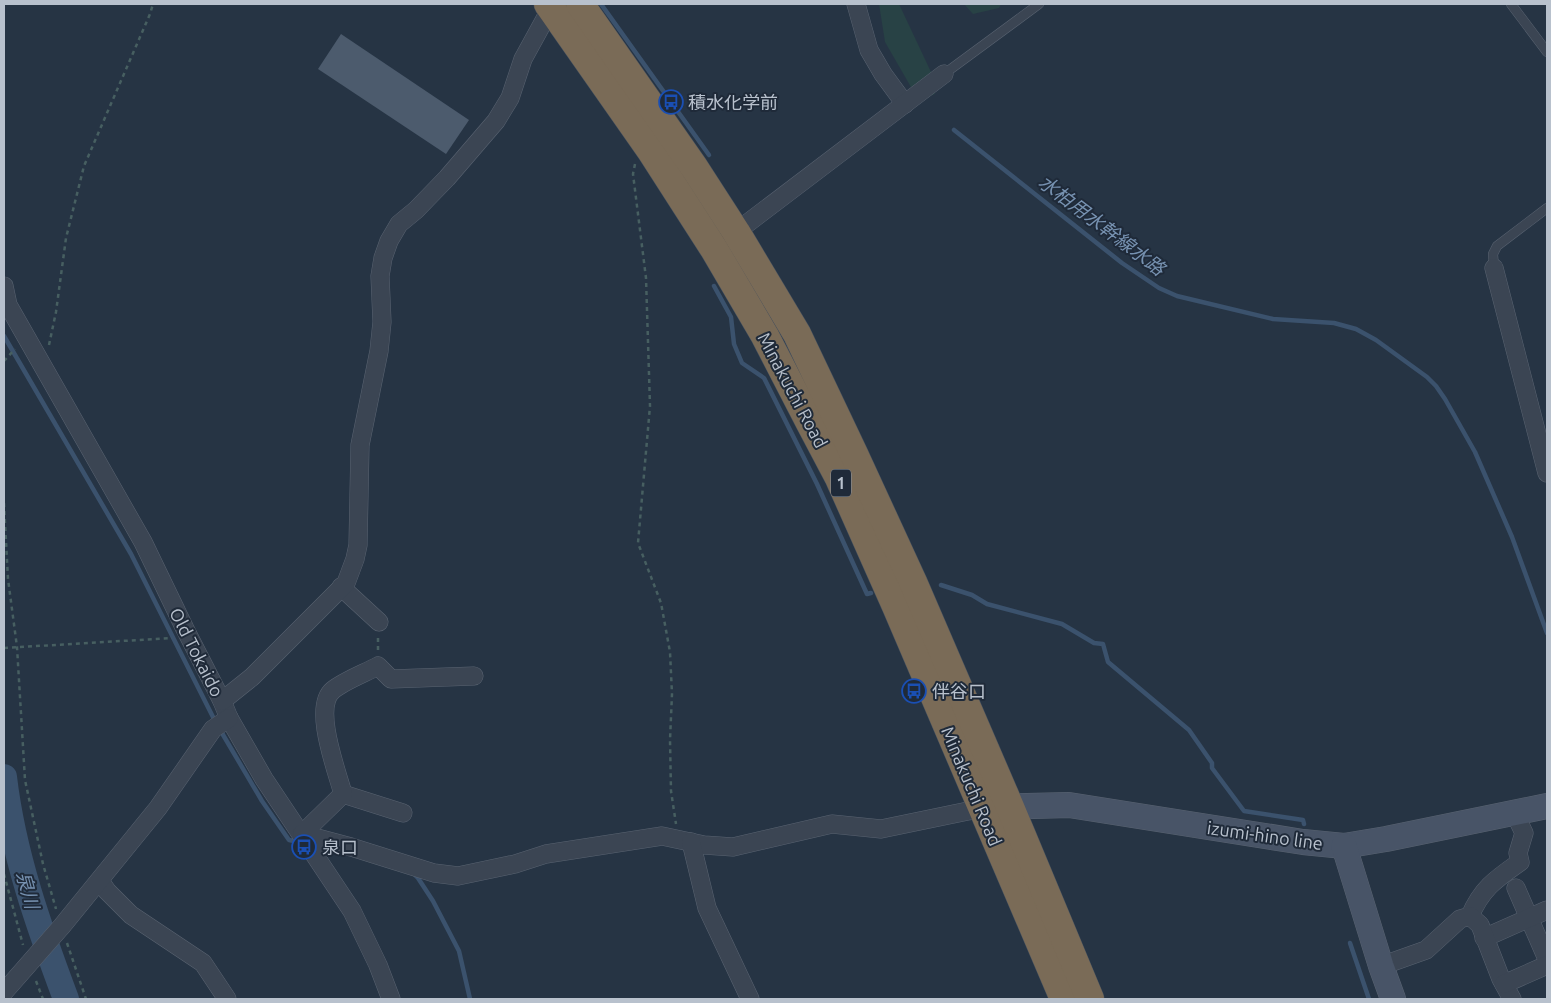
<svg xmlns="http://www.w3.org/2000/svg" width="1551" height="1003" font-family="Ubuntu,'Noto Sans JP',sans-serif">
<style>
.green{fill:#284245}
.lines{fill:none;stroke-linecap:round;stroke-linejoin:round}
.stream{stroke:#3b526d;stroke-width:4.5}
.river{stroke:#3b526d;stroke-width:26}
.building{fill:#4c5b6d}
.lane-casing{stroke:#596371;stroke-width:10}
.street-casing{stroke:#596371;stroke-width:19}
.secondary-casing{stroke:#596371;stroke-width:26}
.highway-casing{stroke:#45505e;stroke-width:29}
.path{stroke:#475f61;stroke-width:2.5;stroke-dasharray:4 4;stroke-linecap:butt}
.lane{stroke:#3b4553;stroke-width:9}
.street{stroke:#3b4553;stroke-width:18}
.secondary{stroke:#485467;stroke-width:25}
.highway{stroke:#7a6b57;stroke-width:28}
.labels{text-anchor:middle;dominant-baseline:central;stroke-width:4;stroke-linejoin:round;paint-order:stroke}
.shield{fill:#1f2a39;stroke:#8a94a1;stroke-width:1}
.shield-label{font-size:16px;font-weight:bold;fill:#b8c1cd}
.poi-label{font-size:18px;fill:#b8c1cd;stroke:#1f2a39;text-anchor:start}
.street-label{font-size:18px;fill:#b8c1cd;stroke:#1f2a39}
.water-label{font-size:19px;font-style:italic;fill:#7792b1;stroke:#1f2a39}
</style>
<rect width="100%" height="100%" fill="#263444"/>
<!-- green -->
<g class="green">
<polygon points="879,4 899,4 931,72 935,94 919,101 885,42"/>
<polygon points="964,4 1001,4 999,8 973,14"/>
</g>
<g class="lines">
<!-- stream -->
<g class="stream">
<polyline points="601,4 709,155"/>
<polyline points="954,130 1122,263 1159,288 1177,296 1273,319 1334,323 1356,329 1376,340 1427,377 1436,386 1445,399 1475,452 1512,537 1547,633"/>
<polyline points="714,286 731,317 734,344 742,363 764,378 817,484 867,594 871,593"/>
<polyline points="4,336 131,554 215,721"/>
<polyline points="941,585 972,595 987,604 1062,624 1094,643 1103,644 1108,662 1189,730 1212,763 1212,768 1244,811 1303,820 1304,824"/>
<polyline points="219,728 262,801 289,840 299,842"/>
<polyline points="413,873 418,878 433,901 459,951 470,999"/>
<polyline points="1350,943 1369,999"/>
</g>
<!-- river -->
<path class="river" d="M 4,777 C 13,854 39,927 66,999"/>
</g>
<!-- building -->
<polygon class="building" points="341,34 469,120 446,154 318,69"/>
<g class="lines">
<!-- lane casing -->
<g class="lane-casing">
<g id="lane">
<polyline points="1511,4 1547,52"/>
<polyline points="944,74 1039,4"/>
<polyline points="1494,268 1493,254 1497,246 1547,208"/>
</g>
</g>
<!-- street casing -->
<g class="street-casing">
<g id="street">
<polyline points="856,4 869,50 883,74 905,104"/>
<polyline points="728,238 944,74"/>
<polyline points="1494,268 1547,473"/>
<polyline points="4,286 8,305 143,542 185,629 222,701 229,718 264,779 352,911 378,965 391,999"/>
<polyline points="341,587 379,622"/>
<polyline points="222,701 252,677 346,583 355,559 358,545 360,445 379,351 382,322 380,276 383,258 389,241 399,224 416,210 447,178 496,121 510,98 523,59 551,8 556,4"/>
<polyline points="343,794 403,813"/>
<polyline points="302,834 351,847 434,873 458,876 515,864 546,854 662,836 704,845 733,847 832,824 881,829 968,811 980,807"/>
<path d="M 302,834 L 343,794 C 337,771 312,707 333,690 C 344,681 365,673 378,666 L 391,679 L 474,676"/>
<polyline points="691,842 707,908 750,999"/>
<polyline points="100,881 107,891 131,915 203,963 227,999"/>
<polyline points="1516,888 1547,959"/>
<path d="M 1470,916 C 1482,888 1496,879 1520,862 L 1518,853 L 1524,833 L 1514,812"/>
<polyline points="1484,938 1547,910"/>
<polyline points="1381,966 1426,950 1460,919 1470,916 1480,925 1501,979 1512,999"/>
<polyline points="1504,984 1547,965"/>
<polyline points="4,992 62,926 158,808 213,729 229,718"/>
</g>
</g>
<!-- secondary casing -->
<g class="secondary-casing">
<g id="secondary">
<polyline points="992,807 1069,805 1303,842 1344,846 1386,839 1547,806"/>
<polyline points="1344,846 1381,966 1393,999"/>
</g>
</g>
<!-- highway casing -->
<g class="highway-casing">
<g id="highway">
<polyline points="548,4 651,151 714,249 765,336 810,423 839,478 896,606 1064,999"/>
<polyline points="580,4 694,167 736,232 797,334 854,454 913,582 1010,807 1090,999"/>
</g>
</g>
<!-- path -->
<g class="path">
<polyline points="635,164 633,174 646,278 650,406 638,543 661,603 670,652 672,694 670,740 671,791 676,824"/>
<polyline points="49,345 56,312 66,238 84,166 150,14 153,4"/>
<polyline points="4,361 15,349"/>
<polyline points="4,503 8,579 17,647 25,780 43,864 56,909"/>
<polyline points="4,648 172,638"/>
<polyline points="378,650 378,638"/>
<polyline points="4,874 23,945"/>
<polyline points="67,943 86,999"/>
<polyline points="36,981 43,999"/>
</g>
<!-- lane -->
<use href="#lane" class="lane"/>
<!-- street -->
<use href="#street" class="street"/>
<!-- secondary -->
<use href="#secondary" class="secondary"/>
<!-- highway -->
<use href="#highway" class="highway"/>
</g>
<!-- icons -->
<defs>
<g id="bus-ring" transform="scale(1.25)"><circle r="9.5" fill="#1f2a39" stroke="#1a4fb4" stroke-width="1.5"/><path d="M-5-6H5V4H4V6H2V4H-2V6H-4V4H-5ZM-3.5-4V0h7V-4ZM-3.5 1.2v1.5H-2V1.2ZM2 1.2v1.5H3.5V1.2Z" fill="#1a4fb4"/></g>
</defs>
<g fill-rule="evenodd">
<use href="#bus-ring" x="671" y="102"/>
<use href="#bus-ring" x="914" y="691"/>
<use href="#bus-ring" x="304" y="847"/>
</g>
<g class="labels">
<!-- shield labels -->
<rect class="shield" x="831" y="469.5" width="20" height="27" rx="4"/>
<g class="shield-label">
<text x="841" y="483">1</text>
</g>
<!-- poi labels -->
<g class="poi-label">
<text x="688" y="102">積水化学前</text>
<text x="932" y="691">伴谷口</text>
<text x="322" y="847">泉口</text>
</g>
<!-- street labels -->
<g class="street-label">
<text transform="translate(793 390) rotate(62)">Minakuchi Road</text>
<text transform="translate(197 652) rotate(63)">Old Tokaido</text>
<text transform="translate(972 786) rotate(67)">Minakuchi Road</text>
<text transform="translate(1265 835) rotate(8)">izumi-hino line</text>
</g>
<!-- water labels -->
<g class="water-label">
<text transform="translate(1102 225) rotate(37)">水柏用水幹線水路</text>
<text transform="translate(28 890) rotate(75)">泉川</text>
</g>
</g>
<!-- border -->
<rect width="1551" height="1003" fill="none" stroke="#b8c1cd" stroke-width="10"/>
</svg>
